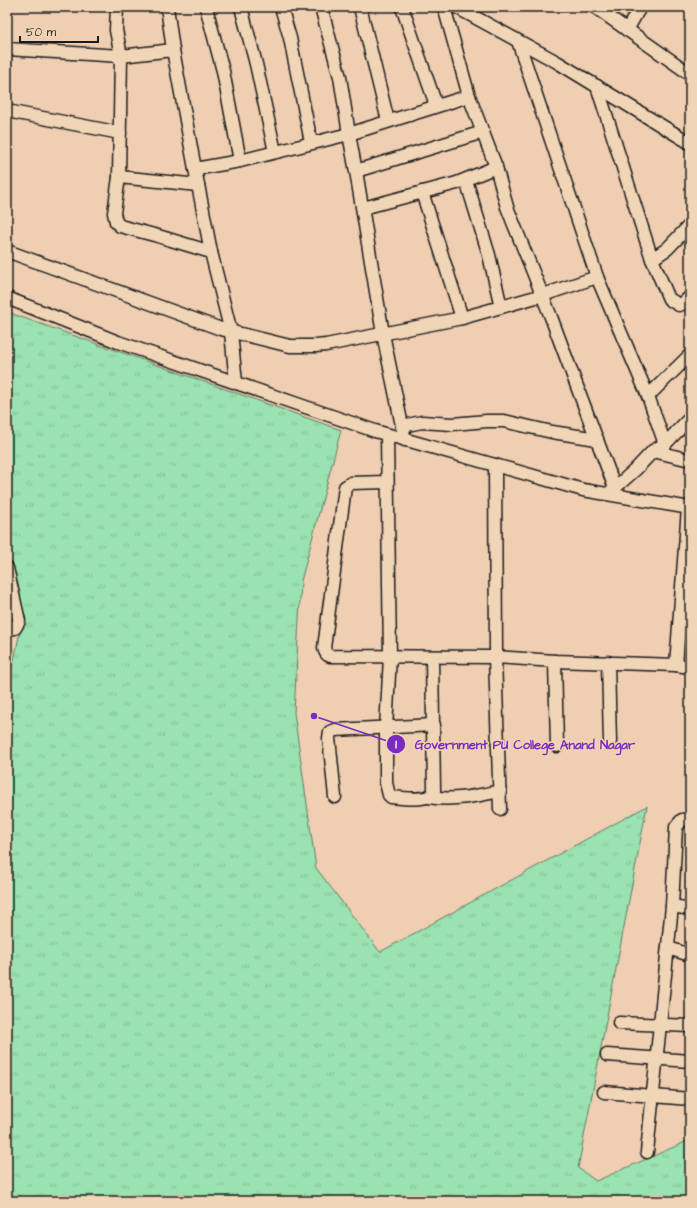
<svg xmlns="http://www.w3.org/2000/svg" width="697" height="1208" font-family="'Architects Daughter',sans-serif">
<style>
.grass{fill:url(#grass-tufts);stroke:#5b7f66}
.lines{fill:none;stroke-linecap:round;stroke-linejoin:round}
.minor-casing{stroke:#1c1c1c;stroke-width:15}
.minor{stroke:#f1d5b7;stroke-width:12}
.leader{fill:none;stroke:#7b2cbf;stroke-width:1.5}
.callout-dot{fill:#7b2cbf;stroke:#f1d5b7;stroke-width:1.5}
.mark-label{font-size:12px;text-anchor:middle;font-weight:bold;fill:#fff}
.callout-label{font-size:13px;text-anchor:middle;font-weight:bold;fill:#7b2cbf;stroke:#f1d5b7;stroke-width:3;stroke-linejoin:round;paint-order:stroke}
</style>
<defs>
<pattern id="grass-tufts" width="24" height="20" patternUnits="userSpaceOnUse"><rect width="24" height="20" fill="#9ae2b0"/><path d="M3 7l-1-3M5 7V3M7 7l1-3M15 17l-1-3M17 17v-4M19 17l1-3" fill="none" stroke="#84c197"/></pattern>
</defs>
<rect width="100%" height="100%" fill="#efceb2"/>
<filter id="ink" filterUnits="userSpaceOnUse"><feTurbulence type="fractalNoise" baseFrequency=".025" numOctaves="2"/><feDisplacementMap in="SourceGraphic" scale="8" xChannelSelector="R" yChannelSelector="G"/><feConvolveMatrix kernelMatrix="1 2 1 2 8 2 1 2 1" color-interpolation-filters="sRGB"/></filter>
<g filter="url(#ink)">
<!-- grass -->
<polygon class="grass" points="7,312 341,430 301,581 294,713 316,868 380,952 647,806 578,1168 596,1181 690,1140 690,1201 7,1201 7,678 10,678 20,632 7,596"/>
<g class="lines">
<!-- minor casing -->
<g class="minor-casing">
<g id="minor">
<polyline points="117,7 116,30 121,56 119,177 114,213 116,222 120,226 158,236 211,252"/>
<polyline points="167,7 173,50 195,169 211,252 231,332 236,383"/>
<polyline points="206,7 223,71 240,161"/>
<polyline points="241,7 256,64 275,152"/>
<polyline points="281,7 290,38 311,142"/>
<polyline points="360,7 388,121"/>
<polyline points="402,7 436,105"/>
<polyline points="444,7 469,96"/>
<polyline points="456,7 557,62 690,143"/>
<polyline points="595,7 690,74"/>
<polyline points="627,30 640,7"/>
<polyline points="518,41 597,277 648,396 665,444"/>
<polyline points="7,49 121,56 173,50"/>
<polyline points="597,86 652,259 669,299 679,305 682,304 690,297"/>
<polyline points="7,111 120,133"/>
<polyline points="195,169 240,161 349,134 340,77 321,7"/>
<polyline points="356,171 483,132"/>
<polyline points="119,177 198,185"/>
<polyline points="466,180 489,255 501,307"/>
<polyline points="422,192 462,318"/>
<polyline points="363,208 457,183 496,167"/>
<polyline points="7,251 221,329 290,346 316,346 326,345 462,318 543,295 597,277"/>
<polyline points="652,259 667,249 690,225"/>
<polyline points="7,298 118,342 375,431 583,490 690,508"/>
<polyline points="648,396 690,355"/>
<polyline points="402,426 422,422 452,424 487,421 504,421 552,432 597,439"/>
<path d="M 387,435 L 390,657 L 386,728 L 386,783 L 389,795 L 391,797 C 401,798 431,802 434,791 L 432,657"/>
<polyline points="405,440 383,334 357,177 349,134 469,96 496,167 507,207 551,317 615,488"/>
<polyline points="653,451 690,460"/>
<polyline points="495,465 496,652 495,657 500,809"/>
<path d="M 387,482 L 351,483 L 345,487 L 324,648 C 325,652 326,655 330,656 L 495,657 L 555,661 L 676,665 L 690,667"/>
<polyline points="609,493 635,470 653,451 665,444 690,418"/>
<polyline points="7,568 19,621 15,628 7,629"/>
<polyline points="555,661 557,746"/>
<polyline points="608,662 610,742"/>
<polyline points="676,665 688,508"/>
<polyline points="335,797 329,738 330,732 335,730 434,725"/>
<path d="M 429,797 C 454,801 477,796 500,791"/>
<polyline points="672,906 690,909"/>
<polyline points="668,948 690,955"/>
<polyline points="619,1023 690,1026"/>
<polyline points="607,1055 690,1061"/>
<polyline points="604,1092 690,1099"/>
<polyline points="647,1152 672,906 676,827 682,820 690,819"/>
</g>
</g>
<!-- minor -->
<use href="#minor" class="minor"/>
</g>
</g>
<!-- callouts -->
<path class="leader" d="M314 716L396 744"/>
<g class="callout-dot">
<circle cx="314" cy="716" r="4"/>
<circle cx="396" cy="744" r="10"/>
</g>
<g class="mark-label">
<text x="396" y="748">1</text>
</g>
<g class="callout-label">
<text x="525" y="749">Government PU College Anand Nagar</text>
</g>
<!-- margin -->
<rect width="697" height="1208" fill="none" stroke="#f1d5b7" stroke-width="24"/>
<rect x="12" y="12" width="673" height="1184" fill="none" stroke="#1c1c1c" stroke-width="1.5" filter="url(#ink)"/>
<!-- scale -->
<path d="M20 36v6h78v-6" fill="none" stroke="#1c1c1c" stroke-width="2"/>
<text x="26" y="36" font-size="12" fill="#1c1c1c" stroke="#f1d5b7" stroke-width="3" paint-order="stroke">50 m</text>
</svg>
